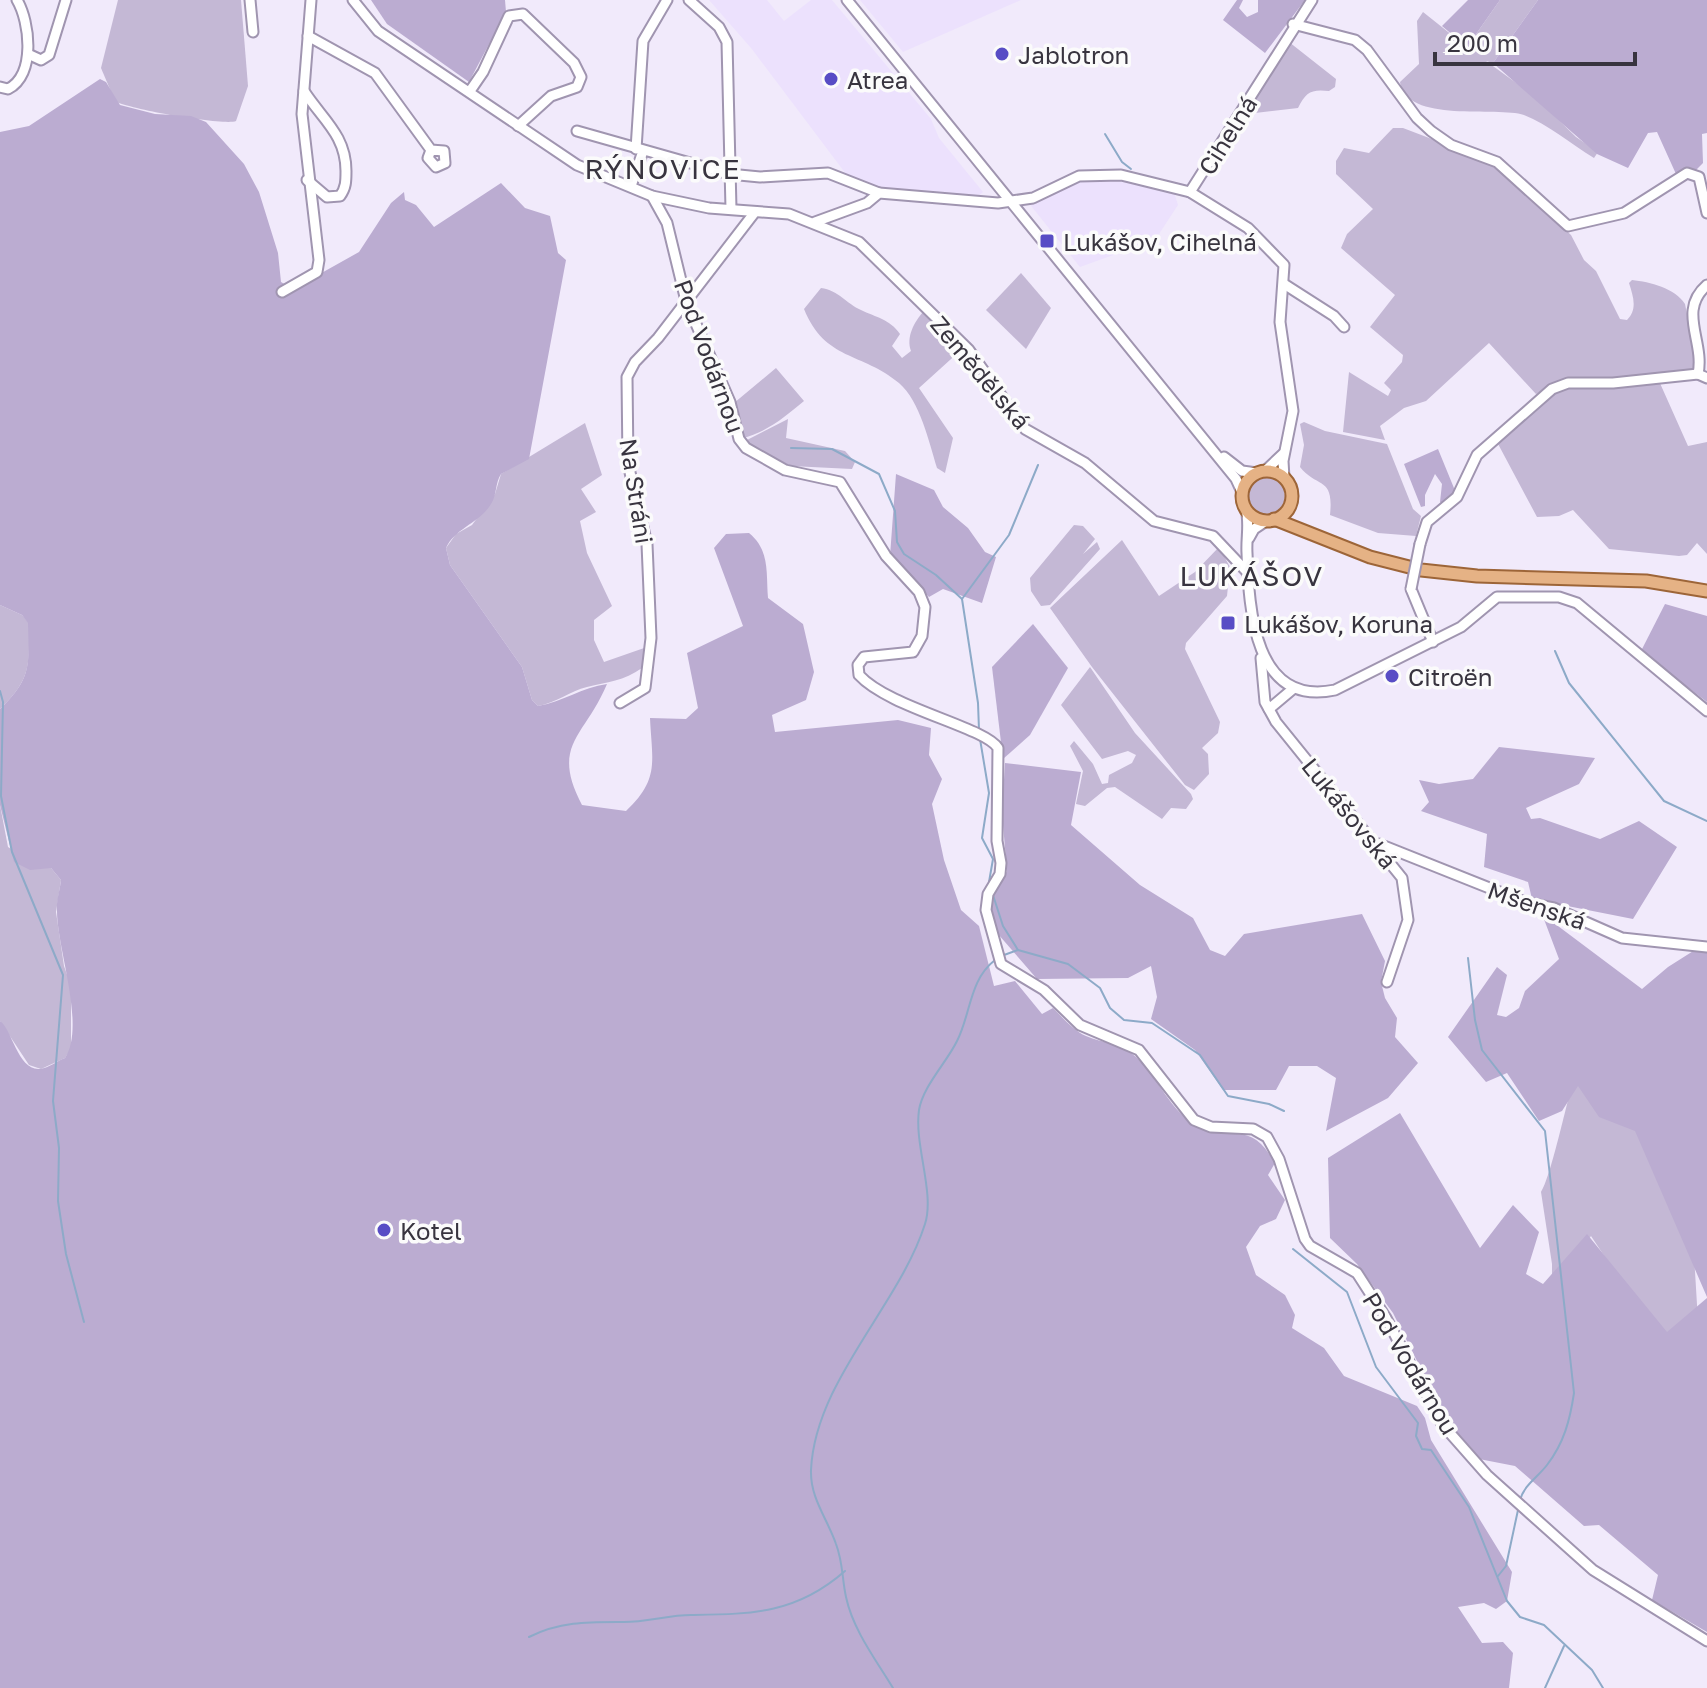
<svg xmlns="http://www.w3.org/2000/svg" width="1707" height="1688" font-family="'Golos Text',sans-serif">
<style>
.built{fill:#ece1fd}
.green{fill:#c4b8d5}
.forest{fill:#bbacd1}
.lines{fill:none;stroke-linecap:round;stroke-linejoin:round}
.stream{stroke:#8daac8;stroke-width:2}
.minor-casing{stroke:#a095b0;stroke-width:13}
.major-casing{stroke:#9d6538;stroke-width:15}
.minor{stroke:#fff;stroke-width:9}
.major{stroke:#e5b285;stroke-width:11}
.minor-bridge-casing{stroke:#a095b0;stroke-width:13;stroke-linecap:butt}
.minor-bridge{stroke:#fff;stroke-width:9}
.poi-dot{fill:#584dc5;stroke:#fbfbfb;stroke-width:3}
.labels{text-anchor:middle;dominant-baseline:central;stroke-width:7;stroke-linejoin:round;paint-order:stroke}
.poi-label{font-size:24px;fill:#38343f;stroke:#fbfbfb;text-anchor:start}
.street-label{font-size:24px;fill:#38343f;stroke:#fbfbfb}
.quarter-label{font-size:28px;letter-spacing:2px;fill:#38343f;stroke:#fbfbfb}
</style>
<rect width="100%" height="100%" fill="#f1eafb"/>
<!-- built -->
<g class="built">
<polygon points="709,0 767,0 784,21 811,0 832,0 931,119 939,138 983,192 972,201 873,191 849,178 751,48"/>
<polygon points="860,0 1021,0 903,52"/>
<polygon points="1089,178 1132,180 1173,189 1178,205 1155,240 1080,267 1028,202"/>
</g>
<!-- green -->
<g class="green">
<path d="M 118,0 L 241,0 L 248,86 L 236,121 C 225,126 127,109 115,101 L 101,68 Z"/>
<path d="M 1500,0 L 1538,0 L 1493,63 L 1486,61 L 1533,95 L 1576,137 L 1598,152 L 1594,158 C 1572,145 1548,124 1524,115 C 1498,106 1405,124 1400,82 L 1419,64 L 1417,21 L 1423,12 L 1467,47 Z"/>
<path d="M 1289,42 L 1336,79 L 1335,87 L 1329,91 C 1311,89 1306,92 1298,108 L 1255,113 L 1251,102 Z"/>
<path d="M 1393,128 L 1403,128 L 1492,162 L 1571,235 L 1584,260 L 1596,271 L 1620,319 L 1627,320 C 1638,309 1633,296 1629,283 L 1632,280 C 1650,282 1675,288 1685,304 L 1696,359 L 1693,369 L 1632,379 L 1556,383 L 1536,394 L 1489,343 L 1426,401 L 1404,408 L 1380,426 L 1385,440 L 1343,432 L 1349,372 L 1388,396 L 1391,390 L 1384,383 L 1402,362 L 1403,355 L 1370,327 L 1395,295 L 1341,248 L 1347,234 L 1373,209 L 1336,174 L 1336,161 L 1344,148 L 1369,153 Z"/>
<polygon points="1021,273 1051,308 1026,349 986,310"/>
<path d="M 821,288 C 838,290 847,304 861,310 C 875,317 890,319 900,334 L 892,346 L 902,358 L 911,351 C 906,337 914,322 924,311 L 961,350 L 919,388 L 953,438 L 945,473 L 937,468 C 929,442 920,401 899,383 C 862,352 825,361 804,309 Z"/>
<path d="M 776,368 L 804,401 C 786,416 766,433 742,438 L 734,403 Z"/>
<polygon points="1659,381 1688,446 1707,442 1707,554 1697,543 1687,555 1679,556 1609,549 1573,510 1559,516 1537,517 1497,442 1547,395 1570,385"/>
<polygon points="788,419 786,438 845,451 855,462 852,469 791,466 748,444 747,440"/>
<path d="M 1304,422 L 1325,431 L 1387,444 L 1413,509 L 1421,516 L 1416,536 L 1378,533 L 1330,515 C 1334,476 1318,489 1300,467 L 1304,445 L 1300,424 Z"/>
<path d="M 585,423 L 602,475 L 581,489 L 596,512 L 580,521 L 587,553 L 612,606 L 594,620 L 594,640 L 604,662 L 647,647 L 642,668 C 624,681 607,682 587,687 C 570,691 556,703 538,706 L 532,700 L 522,667 L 450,565 L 446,548 L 456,534 L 472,525 L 495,494 L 501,474 Z"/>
<circle cx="1266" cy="496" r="19"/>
<polygon points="1074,525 1083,526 1095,539 1083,554 1097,542 1100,549 1050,605 1041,606 1031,591 1030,578"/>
<polygon points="1122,540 1159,596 1195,572 1219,547 1230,567 1227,596 1186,643 1185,649 1220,722 1218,733 1202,748 1208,754 1209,774 1194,790 1185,785 1092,667 1050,608"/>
<path d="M 0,605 L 22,615 L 29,623 C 29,665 32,678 0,709 Z"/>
<polygon points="1090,667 1135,733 1191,794 1193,799 1186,809 1171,808 1162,819 1115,787 1107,788 1085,806 1076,804 1083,771 1070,746 1074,741 1093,764 1102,784 1108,783 1109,775 1132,763 1136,755 1128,751 1102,759 1061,705"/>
<polygon points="0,805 8,847 40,867 51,868 61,880 56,912 64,966 71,986 71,1049 65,1058 41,1069 29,1065 0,1021"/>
<path d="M 1573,1081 L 1633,1105 L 1694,1255 L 1698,1321 L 1672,1339 L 1623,1284 L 1591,1236 L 1552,1290 L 1552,1264 L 1541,1192 C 1550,1180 1567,1102 1573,1081 Z"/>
</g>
<!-- forest -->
<g class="forest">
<polygon points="371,0 505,0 506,12 469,82 387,24"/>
<polygon points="1237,0 1243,0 1239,8 1247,17 1258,12 1258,0 1305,0 1265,53 1223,20"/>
<polygon points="1468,0 1500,0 1467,47 1442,26"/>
<polygon points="1538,0 1707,0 1707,133 1702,134 1703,163 1696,170 1676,174 1657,132 1648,133 1628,168 1597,154 1493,63"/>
<path d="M 100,79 L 106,82 L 120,105 L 155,114 L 191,116 L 206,122 L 244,164 L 259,192 L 278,253 L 281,282 L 293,289 L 359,252 L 391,203 L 404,192 L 405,200 L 416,205 L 434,227 L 501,183 L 525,208 L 550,216 L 558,253 L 566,260 L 529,459 L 501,474 C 495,483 497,495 491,504 C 480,523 455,528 446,548 L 450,565 L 522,667 L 532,700 L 538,706 C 563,702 582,687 607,684 C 585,737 550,744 582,805 L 626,811 C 660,779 652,761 650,718 L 686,719 L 698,708 L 687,653 L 743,626 L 714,548 L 726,534 L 749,533 C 770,550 766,573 768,598 L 803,624 L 814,672 L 806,700 L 772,715 L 775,732 L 898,720 L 931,728 L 929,755 L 942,779 L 932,804 L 944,860 L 961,910 L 979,926 L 994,986 L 1015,981 L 1042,1014 L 1053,1008 C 1062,1017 1074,1031 1086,1036 C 1103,1043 1122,1044 1136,1057 C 1159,1078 1169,1110 1197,1126 C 1234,1145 1249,1117 1275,1163 L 1268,1175 L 1285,1200 L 1276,1219 L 1260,1226 L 1246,1247 L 1256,1275 L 1285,1295 L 1295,1315 L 1292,1328 L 1324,1348 L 1344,1376 L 1417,1406 L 1425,1418 L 1431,1440 L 1512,1572 L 1507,1601 L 1496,1609 L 1484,1603 L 1458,1607 L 1482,1643 L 1503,1642 L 1513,1653 L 1509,1688 L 0,1688 L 0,1021 C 12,1029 18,1071 40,1069 C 49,1068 57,1061 65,1058 C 86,1026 57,949 57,911 C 56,901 60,890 61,880 L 51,868 L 30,870 L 14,862 L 0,805 L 0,709 C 32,678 29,665 28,623 L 22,615 L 0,605 L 0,132 L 29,126 Z"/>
<polygon points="1438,449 1456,493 1444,505 1440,502 1442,484 1435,474 1425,495 1425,506 1421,507 1404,464"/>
<polygon points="896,474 934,490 943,507 968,528 985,552 996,557 982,603 943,589 929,597 890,556"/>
<polygon points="1665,604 1707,616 1707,702 1641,651"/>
<polygon points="1033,624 1068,668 1030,735 1003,759 992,667"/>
<polygon points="1499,747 1595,758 1579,784 1526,808 1531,819 1540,818 1600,839 1639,821 1677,847 1633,919 1532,899 1528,882 1484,867 1487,834 1421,811 1429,802 1419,780 1439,784 1473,779"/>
<polygon points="1005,763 1081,772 1071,825 1140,885 1193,918 1210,950 1225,956 1244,934 1362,914 1385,961 1381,982 1385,998 1397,1018 1395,1037 1418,1063 1388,1098 1326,1131 1336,1078 1317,1066 1289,1066 1276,1090 1223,1090 1195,1050 1151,1019 1157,997 1151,966 1128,978 1037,979 998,934 990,902 1007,871 1002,813"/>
<polygon points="1542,914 1642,989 1668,967 1698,948 1707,950 1707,1297 1635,1131 1599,1117 1578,1086 1562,1111 1539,1121 1507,1073 1486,1082 1448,1037 1497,967 1507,975 1497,1015 1506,1017 1519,1008 1525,991 1559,959"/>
<polygon points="1400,1113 1480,1248 1513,1205 1539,1232 1526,1274 1543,1284 1587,1234 1667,1332 1707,1298 1707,1632 1652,1600 1658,1575 1599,1525 1584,1526 1515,1466 1479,1459 1448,1423 1393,1313 1357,1264 1330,1238 1328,1158"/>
</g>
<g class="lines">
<!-- stream -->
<g class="stream">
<polyline points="1105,134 1122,162 1131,169"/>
<polyline points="791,448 832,449 879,474 895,511 897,542 904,554 936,575 962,599 978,703 979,730"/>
<polyline points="962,599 1009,535 1038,465"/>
<polyline points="1555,651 1569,683 1664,801 1707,821"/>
<polyline points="0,691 3,702 1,796 12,852 63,975 53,1101 59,1148 58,1201 66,1254 84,1322"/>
<polyline points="980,739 989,793 982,838 993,859 989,882"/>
<polyline points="992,892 1003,926 1018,950 1068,964 1100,988 1110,1008 1124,1020 1152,1023 1200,1055 1228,1096 1269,1104 1284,1111"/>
<polyline points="1004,955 1018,950"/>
<path d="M 1468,958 L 1475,1020 L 1482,1050 L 1545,1131 L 1574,1393 C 1570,1420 1564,1443 1547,1465 C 1538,1477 1524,1485 1520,1500"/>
<polyline points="1293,1249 1347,1292 1376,1367 1418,1423 1416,1436 1422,1449 1431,1450 1469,1507 1507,1601 1520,1617 1544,1625 1592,1670 1603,1688"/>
<polyline points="1498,1576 1506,1566 1518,1510"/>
<path d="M 529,1637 C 561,1621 590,1622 624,1622 C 647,1622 669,1615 691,1615 C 752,1614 796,1614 845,1571"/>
<path d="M 893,1688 C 876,1660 853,1630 846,1597 C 842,1579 843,1562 836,1544 C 827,1518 810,1498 811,1470 C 815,1381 899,1306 925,1224 C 935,1193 914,1145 919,1110 C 923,1086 947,1062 957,1041 C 971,1014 969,980 995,960"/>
<polyline points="1545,1688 1564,1646"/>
</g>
<!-- minor casing -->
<g class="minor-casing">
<g id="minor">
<polyline points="250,0 253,32"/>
<polyline points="353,0 378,31 577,165 652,196 709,208 789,214 859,242 969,350 1025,429 1085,463 1154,521 1213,536 1249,574"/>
<polyline points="689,0 719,27 727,42 731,209"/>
<polyline points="847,0 1236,479 1242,492"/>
<polyline points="1293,24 1355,40 1367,50 1417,118 1431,131 1451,145 1497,162 1568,226 1624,213 1687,173 1699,177 1707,213"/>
<polyline points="308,36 375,73 431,150 428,158 436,167 445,163 444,151 431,150"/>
<polyline points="28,54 41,60 49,55 66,0"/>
<path d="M 0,87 L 8,89 C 36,75 30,22 17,0"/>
<path d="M 304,91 C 322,119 346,135 346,171 C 346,181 346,188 340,196 L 327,197 L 307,180"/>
<polyline points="470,91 483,72 509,16 523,14 574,63 581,77 577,87 551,96 518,126"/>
<polyline points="577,131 729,174 760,177 828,173 879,193"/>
<polyline points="636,149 643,41 667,0"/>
<polyline points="631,186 643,151"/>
<polyline points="1190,192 1312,0"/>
<path d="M 652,196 L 667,223 L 686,301 L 730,402 L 739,439 L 746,448 L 785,470 L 840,482 L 886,556 L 919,592 L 925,607 L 922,636 L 913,652 L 864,657 L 858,665 L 859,675 C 889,708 985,727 998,748 L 997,841 L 1001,863 L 1000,874 L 988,894 L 986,910 L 1001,964 L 1044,990 L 1080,1025 L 1139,1050 L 1194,1120 L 1211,1127 L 1253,1129 L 1267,1137 L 1279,1159 L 1305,1239 L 1310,1246 L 1357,1273 L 1386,1318 L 1442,1424 L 1487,1475 L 1593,1570 L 1707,1641"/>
<polyline points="815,222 867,203 879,193 998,203 1033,198 1079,176 1121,175 1190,192 1248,228 1284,265 1280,322 1293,411 1283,461 1284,478"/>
<polyline points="1284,284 1334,316 1344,327"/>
<polyline points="282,292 317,272 319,260 302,114 311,0"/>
<path d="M 1698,374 C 1705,341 1677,311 1707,285"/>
<polyline points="1224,457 1242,471 1257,473"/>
<polyline points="1265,471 1283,454"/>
<path d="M 1246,509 C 1250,524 1246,538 1247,553 C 1249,610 1254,707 1335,690 L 1461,627 L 1497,597 L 1559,597 L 1577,603 L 1707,711"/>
<polyline points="1249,538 1254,529 1266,521"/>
<polyline points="1420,544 1427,522 1457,497 1477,455 1552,389 1568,383 1613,383 1698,374 1707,378"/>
<polyline points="1411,589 1433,642"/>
<polyline points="1261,658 1265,702 1276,722 1402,878 1408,920 1387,982"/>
<polyline points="620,703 645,688 651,638 647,544 628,464 627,377 635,362 658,338 755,212"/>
<polyline points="1269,709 1294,688"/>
<polyline points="1379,844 1527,903 1554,908 1622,938 1707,947"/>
</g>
</g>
<!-- major casing -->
<g class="major-casing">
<g id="major">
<circle cx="1267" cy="496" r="25"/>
<polyline points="1274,519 1370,557 1421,570 1477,576 1646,581 1707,591"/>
</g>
</g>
<!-- minor -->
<use href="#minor" class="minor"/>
<!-- major -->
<use href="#major" class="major"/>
<!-- minor-bridge casing -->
<g class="minor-bridge-casing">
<polyline id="minor-bridge" points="1411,589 1420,544"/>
</g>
<!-- minor-bridge -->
<use href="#minor-bridge" class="minor-bridge"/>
</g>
<!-- markers -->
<g class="poi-dot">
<circle cx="1002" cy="54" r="8"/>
<circle cx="831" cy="79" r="8"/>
<rect x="1039" y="233" width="16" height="16" rx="4"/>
<rect x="1220" y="615" width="16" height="16" rx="4"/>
<circle cx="1392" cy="676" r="8"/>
<circle cx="384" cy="1230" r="8"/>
</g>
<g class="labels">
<!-- poi labels -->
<g class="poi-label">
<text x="1018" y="54">Jablotron</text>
<text x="847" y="79">Atrea</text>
<text x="1063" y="241">Lukášov, Cihelná</text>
<text x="1244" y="623">Lukášov, Koruna</text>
<text x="1408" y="676">Citroën</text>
<text x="400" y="1230">Kotel</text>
</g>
<!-- street labels -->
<g class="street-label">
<text transform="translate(1227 135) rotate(-58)">Cihelná</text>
<text transform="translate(710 356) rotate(70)">Pod Vodárnou</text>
<text transform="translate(981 372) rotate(50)">Zemědělská</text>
<text transform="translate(637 491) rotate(81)">Na Stráni</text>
<text transform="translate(1350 813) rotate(51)">Lukášovská</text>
<text transform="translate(1537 905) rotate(19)">Mšenská</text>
<text transform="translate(1411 1363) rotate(59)">Pod Vodárnou</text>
</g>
<!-- quarter labels -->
<g class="quarter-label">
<text x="663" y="168">RÝNOVICE</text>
<text x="1252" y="575">LUKÁŠOV</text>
</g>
</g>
<!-- scale -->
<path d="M1435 52v12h200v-12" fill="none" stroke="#38343f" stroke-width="4"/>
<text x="1447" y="52" font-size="24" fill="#38343f" stroke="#fbfbfb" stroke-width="6" paint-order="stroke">200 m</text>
</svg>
